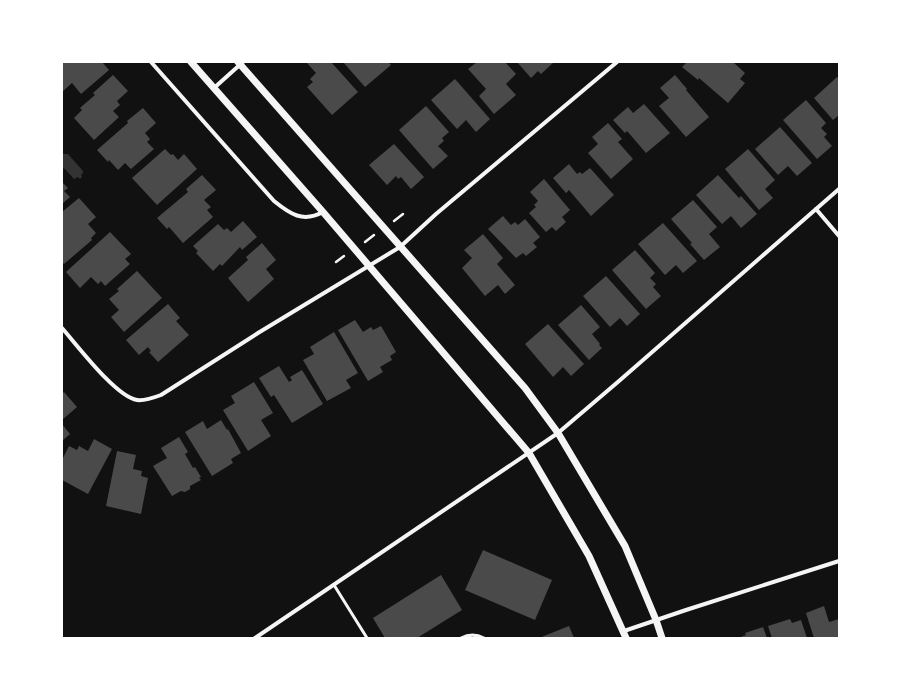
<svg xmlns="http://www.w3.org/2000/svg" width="901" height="700" font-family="'Varela Round',sans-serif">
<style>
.water{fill:#333}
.building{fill:#4a4a4a}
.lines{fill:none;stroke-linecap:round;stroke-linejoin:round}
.path{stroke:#f5f5f5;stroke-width:2.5}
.service{stroke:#f5f5f5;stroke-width:3}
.minor{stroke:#f5f5f5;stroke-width:4}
.tertiary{stroke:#f5f5f5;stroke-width:7}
</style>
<rect width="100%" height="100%" fill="#111"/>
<!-- water -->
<polygon class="water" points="62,154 68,154 83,171 83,173 81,175 82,177 80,179 78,177 74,179 65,169 62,168"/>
<!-- building -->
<g class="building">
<polygon points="62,62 102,62 109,70 81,94 72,83 62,92"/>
<polygon points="306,62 331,62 358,92 332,115 307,87 313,82 310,79 316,73"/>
<polygon points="343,62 388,62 391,65 365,87"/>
<polygon points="477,62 505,62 516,74 506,84 516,95 494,114 479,96 486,89 468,69"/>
<polygon points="517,62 554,62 541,74 538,71 531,78"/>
<polygon points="687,62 733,62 745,73 740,79 745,83 728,103 699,78 698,80 682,67"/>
<polygon points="113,75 128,91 117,101 120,105 113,111 119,117 94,140 74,118 82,110 80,108 95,95 93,93"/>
<polygon points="675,75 687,89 686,90 709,117 686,137 659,106 669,98 660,88"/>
<polygon points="837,77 839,79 839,115 833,120 814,98"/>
<polygon points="455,79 490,119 476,132 466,120 457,129 431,100"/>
<polygon points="806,100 826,123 821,128 827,134 824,137 832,146 817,159 783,120"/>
<polygon points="644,104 670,133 646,153 627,131 625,133 613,120 628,107 633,113"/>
<polygon points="426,106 449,132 442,138 444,141 438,146 448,156 433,169 399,130"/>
<polygon points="143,108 156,123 145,133 150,139 147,142 154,149 131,169 125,163 118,170 109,160 108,162 97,150 128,123 127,121"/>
<polygon points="608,123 622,139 618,142 633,159 611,179 588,153 598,144 592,137"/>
<polygon points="780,127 812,163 797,176 788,166 778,175 755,149"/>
<polygon points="394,144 424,177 411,189 401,177 398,179 396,176 387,185 369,165"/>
<polygon points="165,149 171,155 173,154 178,160 184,154 197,169 157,205 132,178"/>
<polygon points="748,149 775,180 765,189 773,198 759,210 725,169"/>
<polygon points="569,164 577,174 580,172 582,174 590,168 614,195 591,216 569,190 566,193 553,178"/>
<polygon points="202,175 216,190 204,200 211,207 207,210 213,217 183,243 169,227 167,229 157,218 188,192 186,189"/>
<polygon points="718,175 739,198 741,196 757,214 741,228 731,216 722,224 696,195"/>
<polygon points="544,179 570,210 562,217 566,222 556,231 552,227 546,232 529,213 536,207 534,205 538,201 530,192"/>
<polygon points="62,182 68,188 64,191 70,197 62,204"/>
<polygon points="79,198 96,217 88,224 96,233 91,238 92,240 64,264 62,262 62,212"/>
<polygon points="693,200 717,227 709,234 720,247 704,260 690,244 692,243 671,219"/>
<polygon points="503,216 511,225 515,222 518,225 525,219 540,237 533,243 537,247 526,256 523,253 516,258 488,229"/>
<polygon points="243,221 257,237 242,250 240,247 222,266 220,264 213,271 196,253 198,251 193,246 218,224 224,230 227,228 231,232"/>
<polygon points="663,223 697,261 683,273 676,265 665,275 638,244"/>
<polygon points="110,232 131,254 125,259 130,264 105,286 101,281 98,284 91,277 80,288 66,272"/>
<polygon points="483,234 503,258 497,264 515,285 505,294 498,285 485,296 462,268 472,258 464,250"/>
<polygon points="262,243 276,260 266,269 274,279 248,302 228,278 248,260 246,257"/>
<polygon points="635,250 655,273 650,278 656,284 653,287 661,296 646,309 612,270"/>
<polygon points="137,271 162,298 124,332 111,317 119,310 109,299 119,291 117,289"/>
<polygon points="606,276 640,314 627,326 620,318 610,327 583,296"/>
<polygon points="168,304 180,318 176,321 189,335 158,362 149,352 151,351 148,347 139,355 126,340"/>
<polygon points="581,305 600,327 592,334 600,344 599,345 602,348 589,360 558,325"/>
<polygon points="355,320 363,332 371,327 373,330 381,326 396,352 390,356 392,360 380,367 383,372 368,381 338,330"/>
<polygon points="548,324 584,364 571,376 563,367 553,377 525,344"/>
<polygon points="334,332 358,373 346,380 351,388 327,401 303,360 314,354 310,347"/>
<polygon points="279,366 289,382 292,380 290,377 302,370 323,404 292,423 274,395 271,397 259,378"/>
<polygon points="254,382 273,413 261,420 271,436 248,451 223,410 235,403 231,396"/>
<polygon points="64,392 77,407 62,420 62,394"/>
<polygon points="221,420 227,430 228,429 241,453 231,459 233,463 212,476 185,432 203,421 207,429"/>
<polygon points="62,424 70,434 62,441"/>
<polygon points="179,437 188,452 185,454 193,468 195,467 201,477 199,478 201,480 190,486 190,489 185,492 181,491 172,496 153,466 167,458 161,448"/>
<polygon points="94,439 112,449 88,494 62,480 62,460 69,446 77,450 79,446 88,451"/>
<polygon points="117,451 136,455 133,469 142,471 141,476 148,478 141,514 106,506"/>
<polygon points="483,550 552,580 535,620 465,590"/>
<polygon points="441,575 462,610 417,638 385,638 373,618"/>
<polygon points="824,606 829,622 839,619 839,638 814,638 806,613"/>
<polygon points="790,619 792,623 801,620 807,638 772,638 768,626"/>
<polygon points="569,626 574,638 539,638"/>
<polygon points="763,627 767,638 738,638 746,635 745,633"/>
</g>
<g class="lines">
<!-- path -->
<g class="path">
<polyline points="394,221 403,214"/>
<polyline points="365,242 374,235"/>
<polyline points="336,262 344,256"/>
</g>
<!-- service -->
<g class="service">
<polyline points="334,585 367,638"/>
<path d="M 461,638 C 469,634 476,634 484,638"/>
</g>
<!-- minor -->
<g class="minor">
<path d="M 151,62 L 274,201 C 290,214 303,223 323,212"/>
<polyline points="214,88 243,62"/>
<polyline points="816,209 839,236"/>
<path d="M 62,328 C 77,345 116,397 137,400 C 145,401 153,398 161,395 L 258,333 L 400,247 L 436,214 L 617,62"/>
<polyline points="624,631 686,610 839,561"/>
<polyline points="255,638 558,433 619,381 839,189"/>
</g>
<!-- tertiary -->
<g class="tertiary">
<polyline points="191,62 323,212 529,453 589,556 626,638"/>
<polyline points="238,62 525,388 558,433 625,546 656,620 662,638"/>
</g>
</g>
<!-- border -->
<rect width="901" height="700" fill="none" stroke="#ffffff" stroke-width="126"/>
</svg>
